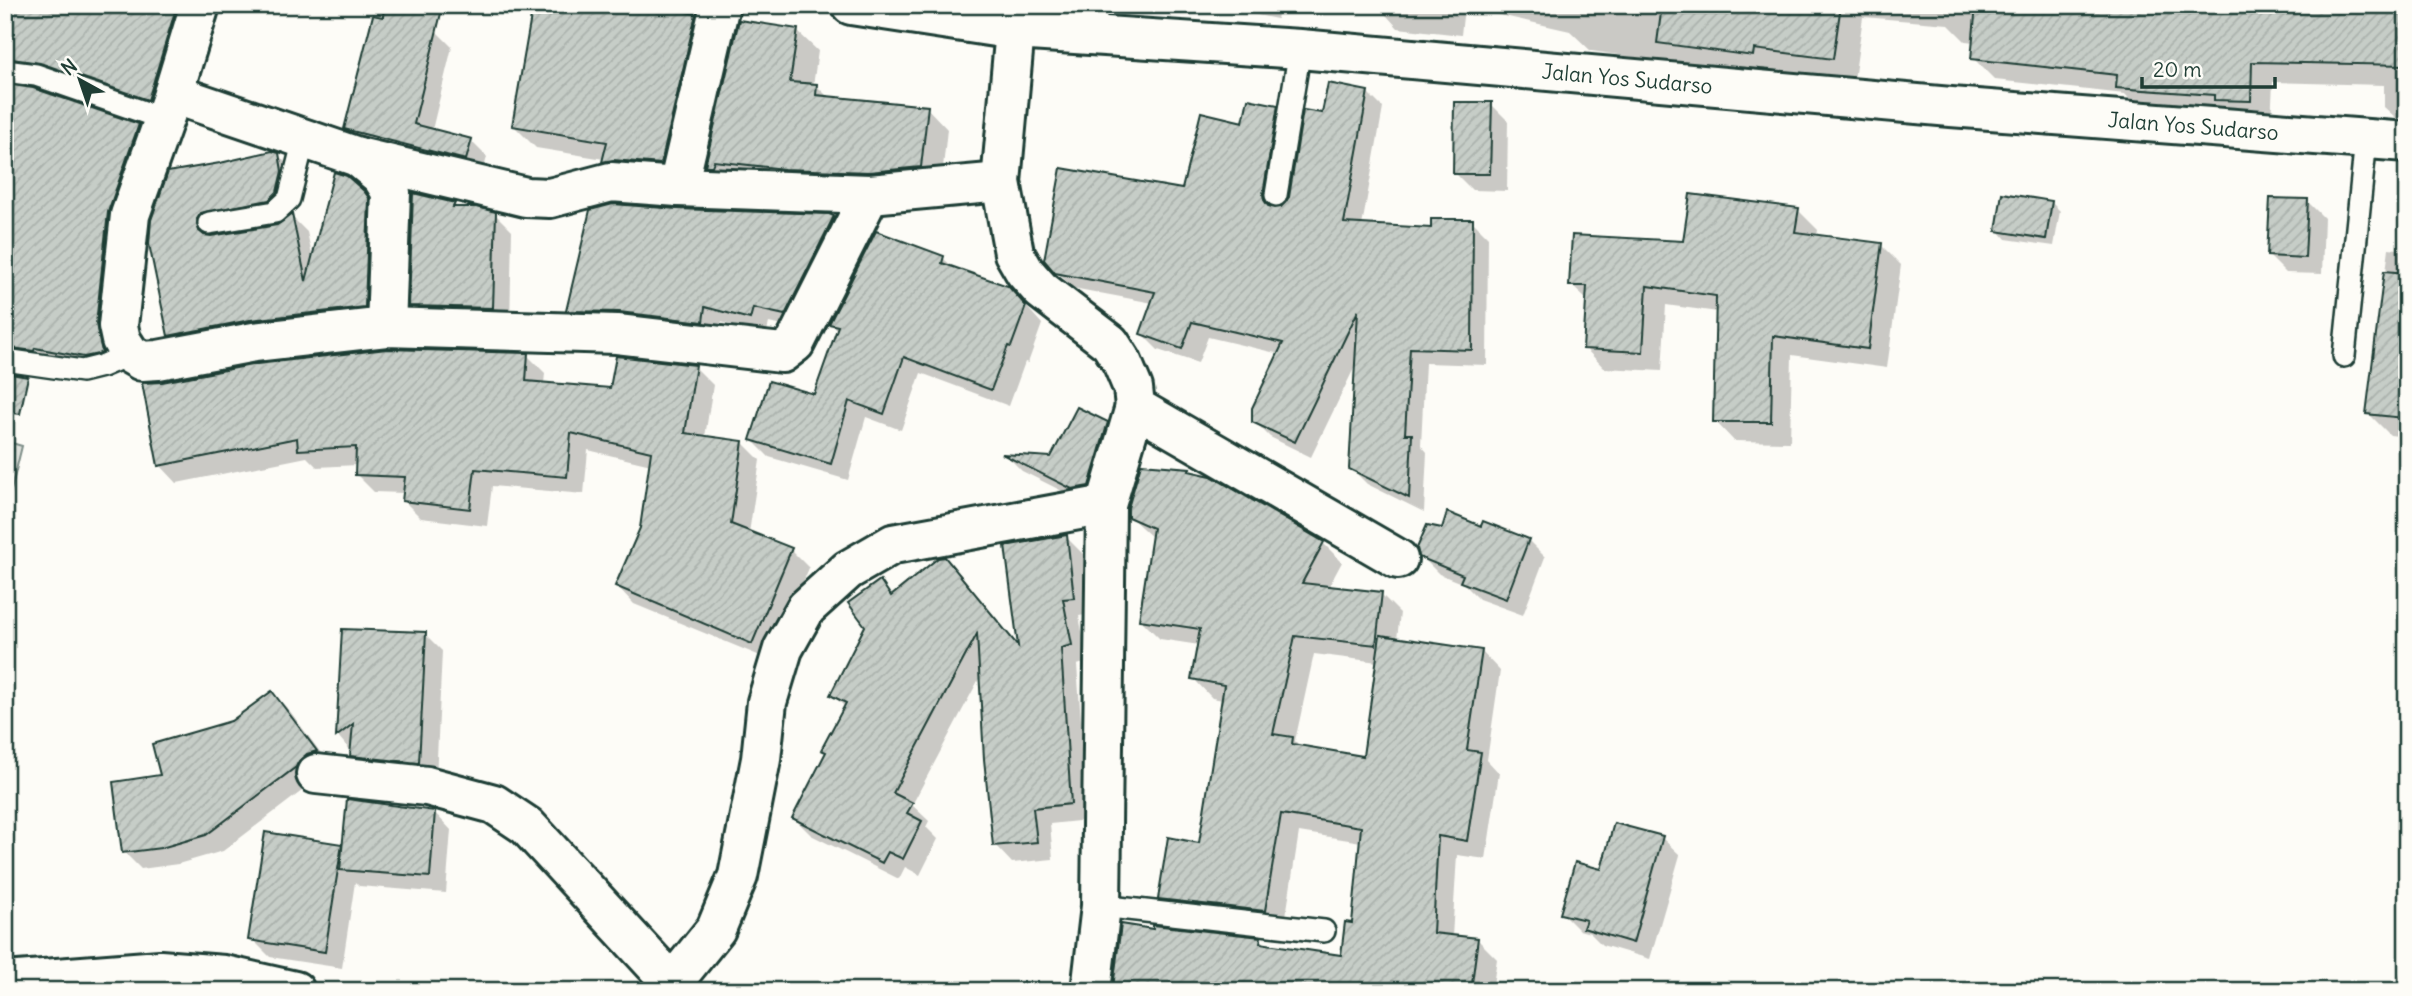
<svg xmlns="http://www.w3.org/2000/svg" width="2412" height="996" font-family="Delius,sans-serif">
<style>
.forest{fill:url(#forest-crowns);stroke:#7e8e88;stroke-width:2}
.shadow{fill:#0003;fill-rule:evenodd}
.building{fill:url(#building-hatch);stroke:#1f3d34;stroke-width:2}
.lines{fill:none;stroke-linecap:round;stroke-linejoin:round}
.lane-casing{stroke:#1f3d34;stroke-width:26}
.street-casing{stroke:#1f3d34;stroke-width:44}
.highway-casing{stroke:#1f3d34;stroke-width:44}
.lane{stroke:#fdfcf7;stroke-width:21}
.street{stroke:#fdfcf7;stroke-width:38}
.highway{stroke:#fdfcf7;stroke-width:38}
.labels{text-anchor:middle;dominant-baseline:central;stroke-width:7;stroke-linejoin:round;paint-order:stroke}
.street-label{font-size:21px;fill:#1f3d34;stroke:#fdfcf7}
</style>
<defs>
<pattern id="forest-crowns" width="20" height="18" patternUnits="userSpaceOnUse" patternTransform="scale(1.75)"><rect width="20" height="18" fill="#dde0db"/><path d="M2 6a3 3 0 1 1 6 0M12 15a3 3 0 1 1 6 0" fill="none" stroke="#bdc1bd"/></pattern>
<pattern id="building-hatch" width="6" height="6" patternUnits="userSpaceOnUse" patternTransform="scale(1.75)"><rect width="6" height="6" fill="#c6cdc7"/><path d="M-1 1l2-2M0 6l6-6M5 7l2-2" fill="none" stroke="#aab1ac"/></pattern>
</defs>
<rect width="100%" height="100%" fill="#fdfcf7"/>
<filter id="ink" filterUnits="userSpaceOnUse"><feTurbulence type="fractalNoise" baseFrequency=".0143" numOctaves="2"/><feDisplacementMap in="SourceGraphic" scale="14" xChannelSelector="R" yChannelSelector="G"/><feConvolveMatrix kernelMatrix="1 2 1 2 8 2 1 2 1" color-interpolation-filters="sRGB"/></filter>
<g filter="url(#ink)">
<!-- forest -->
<polygon class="forest" points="5,441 22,446 5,515"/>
<!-- shadow -->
<g class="shadow">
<polygon points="5,5 100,5 81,87 12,79 9,86 138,126 155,143 119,369 5,358"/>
<polygon points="140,5 201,5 164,114 128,102 112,86"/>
<polygon points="1208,5 1280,5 1277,19"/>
<polygon points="1377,5 2407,5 2407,128 2384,107 2384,85 2273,82 2271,122 2139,109 2125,94 1995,80 1973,58 1975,42 1965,41 1948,24 1863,17 1854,80 1775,70 1774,77 1591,51 1570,31 1464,7 1461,35 1398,28"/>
<polygon points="695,15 717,37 682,185 625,183 604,161 604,159 536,148 514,126"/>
<polygon points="436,31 452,47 432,130 471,141 487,157 482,175 362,145 346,129"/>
<polygon points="797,31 818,51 813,86 817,86 829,98 927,108 947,129 941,187 728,186 707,166"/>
<polygon points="1367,92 1383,108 1362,226 1432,229 1472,221 1488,237 1487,365 1425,363 1421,445 1427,452 1424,512 1367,484 1351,468 1357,362 1311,457 1270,437 1254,421 1280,354 1208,337 1198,363 1158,350 1142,334 1153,303 1073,288 1056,271 1183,191 1244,124 1277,106 1293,122 1278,211 1287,205 1324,115"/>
<polygon points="1491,104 1508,121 1507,191 1472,190 1455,173"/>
<polygon points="278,155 294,171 298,188 223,226 213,234 212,238 278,227 292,217 307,232 313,260 363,192 380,209 380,323 186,351 170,335 151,243"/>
<polygon points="2307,201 2324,218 2322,274 2286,273 2269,256"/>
<polygon points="2051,202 2060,211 2054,246 2006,239 1998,230"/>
<polygon points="454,204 459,209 495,214 512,231 510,325 428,322 410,305"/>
<polygon points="613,206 834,218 850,234 801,330 769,323 766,335 721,322 719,337 584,326 568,310"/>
<polygon points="1798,210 1818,230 1817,236 1881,245 1901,265 1887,368 1792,355 1790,442 1734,441 1715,421 1718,312 1666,305 1662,371 1604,368 1585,348 1588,301 1571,285 1685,243"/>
<polygon points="2389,248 2407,250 2407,437 2390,435 2368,413"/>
<polygon points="943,258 955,269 1025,305 1042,324 1028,363 1025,362 1009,406 921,373 901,430 866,417 848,480 769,457 752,440 815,397 838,331 831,324"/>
<polygon points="527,355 545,373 544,384 612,390 695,367 713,385 705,437 742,442 760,460 749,533 791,550 809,568 770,660 634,604 617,586 641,529 651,465 588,450 584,494 492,486 487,526 421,518 403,500 404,493 374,492 356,474 357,465 317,467 307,457 177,483 160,465"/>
<polygon points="1107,424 1124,441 1090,505 1022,471 1007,456 1052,459"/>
<path d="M 1189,469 L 1194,474 L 1323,543 L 1342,562 L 1328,588 L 1381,594 L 1400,613 L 1397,639 L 1481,651 L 1500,671 L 1487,760 L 1499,773 L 1486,859 L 1457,855 L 1452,937 L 1478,940 L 1497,959 L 1492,991 L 1118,991 L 1115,988 L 1260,939 L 1267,945 L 1342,957 L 1354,925 L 1361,842 L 1299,832 L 1284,929 L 1179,918 L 1160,899 L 1200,845 L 1223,700 L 1212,698 L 1193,678 L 1199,645 L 1160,639 L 1141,620 L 1153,538 L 1129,516 ZM 1314,654 L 1378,662 L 1364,758 L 1301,747 L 1295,741 Z"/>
<polygon points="1482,528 1528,540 1545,557 1523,615 1479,599 1464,584 1439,574 1421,556 1443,530"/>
<polygon points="1066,537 1083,554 1091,614 1079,616 1088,662 1077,665 1088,820 1050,824 1053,859 1012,863 995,845 981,675 912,805 929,821 926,827 938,839 920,875 905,867 899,879 811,835 794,818 828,753 846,708 833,695 867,626 880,583 893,596 945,559 962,576 1020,647"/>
<polygon points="344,631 425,634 442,651 436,779 369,772 338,736"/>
<polygon points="272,693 289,710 332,768 223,851 178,864 141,869 124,852 162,776"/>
<polygon points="434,812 451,830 446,893 359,886 355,882 342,968 270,957 252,939 341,845 344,848"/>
<polygon points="1662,838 1680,855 1650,959 1602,945 1590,933 1579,930 1562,913 1602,871"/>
<polygon points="2407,953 2407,991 2395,991"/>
</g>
<!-- building -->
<g class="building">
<polygon points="5,5 177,5 148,100 40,63 5,58"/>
<polygon points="384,5 443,5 414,124 472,139 466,160 344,129 373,15 383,17"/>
<polygon points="533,5 647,5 696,14 661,164 613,160 602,162 607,142 512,126"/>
<polygon points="1662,5 1841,5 1833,59 1754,49 1753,56 1657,43"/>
<polygon points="1976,5 2407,5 2407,65 2252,62 2251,101 2214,100 2214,95 2116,88 2117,75 1971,59"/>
<polygon points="739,20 798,29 790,82 817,84 816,95 928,106 921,167 869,172 784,169 714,161 712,166 705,166"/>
<polygon points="1328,83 1368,91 1344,223 1431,228 1431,219 1473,219 1472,350 1410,348 1405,434 1412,434 1409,498 1349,469 1358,311 1295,442 1252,422 1252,408 1283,343 1192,322 1182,349 1140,334 1155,292 1055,273 1044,260 1061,168 1182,189 1201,112 1243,122 1248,99 1278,105 1263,194 1264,200 1268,206 1275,208 1281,207 1289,197 1303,110 1322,113"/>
<polygon points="5,84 33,88 139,124 108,212 96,324 102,352 98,354 84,357 35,348 34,351 5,347"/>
<polygon points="1454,102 1492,102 1490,174 1453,174"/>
<polygon points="272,151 279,153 282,171 277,192 269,200 201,213 197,219 199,231 204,235 211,236 277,225 292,214 306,281 334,172 347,176 364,191 369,198 365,307 250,320 168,336 149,244 151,220 168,172 220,163"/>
<polygon points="413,193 455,203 453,207 476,207 496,212 493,308 409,306"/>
<polygon points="2002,193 2052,201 2046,239 1996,231"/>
<polygon points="1690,194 1799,208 1795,232 1882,243 1868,349 1773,336 1771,422 1713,422 1716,296 1647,286 1643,352 1583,349 1587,286 1569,286 1572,235 1683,241"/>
<polygon points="2270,198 2308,199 2305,258 2267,256"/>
<polygon points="613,204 677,209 829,214 834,216 785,315 753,308 750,319 705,307 703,322 619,312 566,311 590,210"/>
<polygon points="876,231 944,256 942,263 1008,286 1026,306 1011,347 1008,346 991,390 904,357 884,414 849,401 831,464 750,440 769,381 814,394 838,326 829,324"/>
<polygon points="2384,271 2407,273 2407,396 2404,418 2366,414"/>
<polygon points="387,349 528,353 526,381 610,388 616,356 696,365 685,433 743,441 731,524 792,548 752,644 615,586 640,528 651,452 571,433 567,477 475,469 470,509 402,501 405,477 355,475 356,447 298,450 297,438 158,466 142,383 162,382 257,364"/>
<polygon points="5,373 28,377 20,414 5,412"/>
<polygon points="1077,407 1108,422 1089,486 1072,489 1002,454 1051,457"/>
<polygon points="1141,464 1190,468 1189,471 1211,476 1324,542 1302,583 1382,592 1376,645 1295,636 1273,734 1293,737 1292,744 1363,756 1380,635 1482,650 1467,750 1481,752 1467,841 1438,836 1433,933 1478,938 1471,991 1131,991 1113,988 1121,924 1153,929 1153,925 1261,937 1260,943 1341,955 1345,922 1352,923 1361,827 1281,814 1265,911 1158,899 1168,837 1199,843 1224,685 1191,679 1200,629 1139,620 1153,528 1128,517 1128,508"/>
<polygon points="1447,512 1481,526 1483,521 1529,539 1506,599 1460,582 1463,575 1419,557 1417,548 1427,525 1442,528"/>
<polygon points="1067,535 1074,598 1063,599 1072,645 1061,648 1071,804 1033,808 1037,842 993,846 984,759 977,634 893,793 913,803 907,813 922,821 903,859 888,852 882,863 792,818 826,752 821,750 846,703 830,695 865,626 848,603 880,580 891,596 938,558 945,557 1018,646 1005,546"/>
<polygon points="342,629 426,632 419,763 350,756 353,724 336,737"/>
<polygon points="272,691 317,751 307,754 299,761 296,767 206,835 161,848 122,853 113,782 160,775 152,744 231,721"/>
<polygon points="347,799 435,811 430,877 340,870"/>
<polygon points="1614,823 1663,836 1633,943 1583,928 1586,920 1560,914 1575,862 1601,869"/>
<polygon points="265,832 342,844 325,952 248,940"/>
</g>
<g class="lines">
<!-- lane casing -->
<g class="lane-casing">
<g id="lane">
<polyline points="1094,35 1097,5"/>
<polyline points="5,71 36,75 164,119"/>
<polyline points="1276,195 1300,49"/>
<polyline points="209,223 275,212 289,199 304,139"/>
<polyline points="2344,356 2366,139"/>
<polyline points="5,360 82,371 102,366 130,354"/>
<polyline points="1101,906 1324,931"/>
</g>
</g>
<!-- street casing -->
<g class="street-casing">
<g id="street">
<polyline points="200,5 173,94 130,215 118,326 121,340 130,354 142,361 158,360 254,342 386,327 617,334 782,353 795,343 870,194"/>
<polyline points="1015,30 1001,182 1014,253 1025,272 1041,290 1110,343 1122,362 1133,388 1135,407 1398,559"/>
<polyline points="173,94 358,157 526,197 550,198 611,182 678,187 870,194 1001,182"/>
<polyline points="358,157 381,176 391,192 386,327"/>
<polyline points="678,187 720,5"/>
<polyline points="316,774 427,786 494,804 527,826 673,984"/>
<polyline points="5,982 160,970 224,975 295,991"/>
<polyline points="666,991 716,929 738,876 761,759 767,702 783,649 806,608 848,570 893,544 1106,505"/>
<polyline points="1091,991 1101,906 1106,505 1135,407"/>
</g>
</g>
<!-- highway casing -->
<g class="highway-casing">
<g id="highway">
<path id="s1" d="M 851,5 L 1015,30 L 1300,49 L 1951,107 L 2407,142"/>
</g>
</g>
<!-- lane -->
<use href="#lane" class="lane"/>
<!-- street -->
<use href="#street" class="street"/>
<!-- highway -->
<use href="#highway" class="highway"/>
</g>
</g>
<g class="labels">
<!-- street labels -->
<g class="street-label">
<text stroke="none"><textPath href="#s1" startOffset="780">Jalan Yos Sudarso</textPath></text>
<text stroke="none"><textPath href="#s1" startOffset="1348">Jalan Yos Sudarso</textPath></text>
</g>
</g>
<!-- margin -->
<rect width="2412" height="996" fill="none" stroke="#fdfcf7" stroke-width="28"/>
<rect x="14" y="14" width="2384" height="968" fill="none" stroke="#1f3d34" stroke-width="2.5" filter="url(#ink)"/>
<!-- north arrow -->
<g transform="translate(80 80) rotate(320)" stroke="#fdfcf7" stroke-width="5" paint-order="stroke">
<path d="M0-5L12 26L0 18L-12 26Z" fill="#1f3d34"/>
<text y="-10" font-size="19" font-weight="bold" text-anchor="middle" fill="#1f3d34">N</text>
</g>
<!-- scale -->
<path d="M2142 77v10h133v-10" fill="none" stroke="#1f3d34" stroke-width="3.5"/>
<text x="2153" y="77" font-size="21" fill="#1f3d34" stroke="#fdfcf7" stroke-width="5" paint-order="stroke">20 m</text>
</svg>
